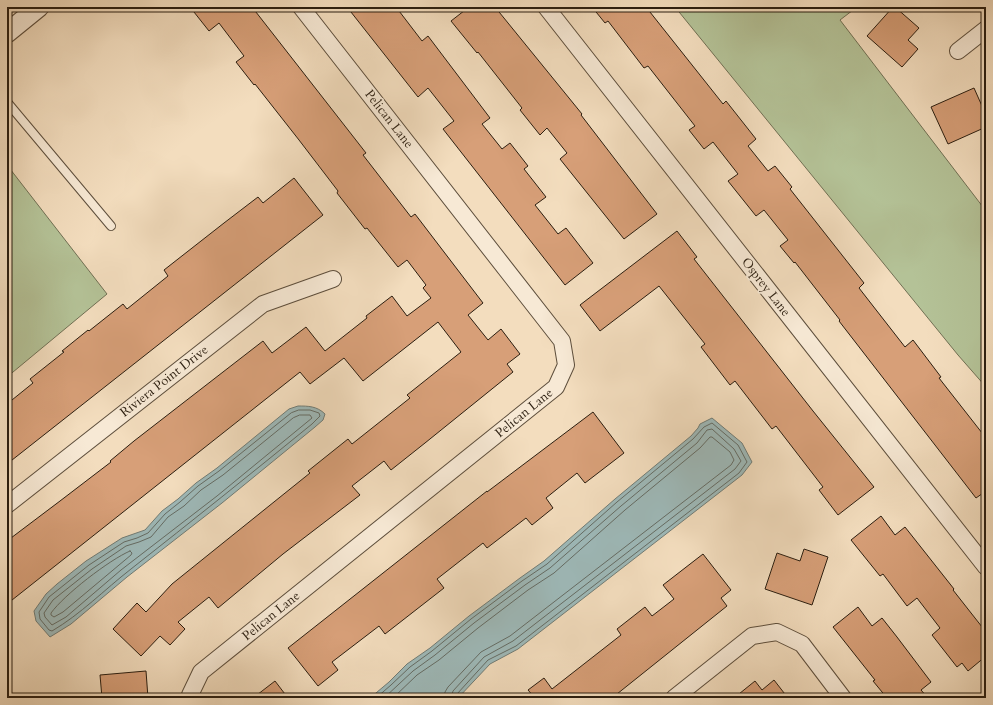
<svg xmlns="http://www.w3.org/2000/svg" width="993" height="705" font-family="Cardo,serif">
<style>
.green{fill:#b4c297;stroke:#707054}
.water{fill:#9ebaba;stroke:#707c76}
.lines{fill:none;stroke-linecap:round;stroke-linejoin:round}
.shore{stroke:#646c65;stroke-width:1}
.building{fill:#d79f78;stroke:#2b1e10}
.service-casing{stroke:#5d4e3c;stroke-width:10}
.minor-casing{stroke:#5d4e3c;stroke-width:18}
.tertiary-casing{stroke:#5d4e3c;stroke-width:21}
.service{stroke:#f7e9d5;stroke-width:8}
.minor{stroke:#f7e9d5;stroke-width:16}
.tertiary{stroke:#f7e9d5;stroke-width:19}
.labels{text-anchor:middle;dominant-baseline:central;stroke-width:3.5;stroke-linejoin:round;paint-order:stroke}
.street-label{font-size:13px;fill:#2b1e10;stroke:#f7e9d5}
</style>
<rect width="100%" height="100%" fill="#f3ddbe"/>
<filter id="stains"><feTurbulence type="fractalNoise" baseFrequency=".005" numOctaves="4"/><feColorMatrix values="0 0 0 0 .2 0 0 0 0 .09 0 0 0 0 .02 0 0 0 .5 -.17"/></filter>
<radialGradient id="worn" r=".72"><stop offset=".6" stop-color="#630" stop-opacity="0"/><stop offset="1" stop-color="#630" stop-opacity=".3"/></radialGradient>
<!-- green -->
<g class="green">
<polygon points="675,7 857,7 840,20 986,211 986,387 958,355"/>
<polygon points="7,165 107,294 7,377"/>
</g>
<!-- water -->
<g class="water">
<path d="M 298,406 C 308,406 317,406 325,414 L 323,420 L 315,427 L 222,503 L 127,577 L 71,624 L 50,637 L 36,621 L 34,611 L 46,594 L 57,584 L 86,561 L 122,538 L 145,530 L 162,511 L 178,499 L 196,483 L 217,468 L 289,409 Z"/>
<polygon points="712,418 742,443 752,462 742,475 518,649 490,664 458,698 370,698 389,682 407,664 430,648 469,616 520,578 544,561 615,499 691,436 698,428 700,424"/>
</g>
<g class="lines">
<!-- shore -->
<g class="shore">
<path d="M 299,410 L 310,410 L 319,413 L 320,416 L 312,424 C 252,473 192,521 131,569 C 104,590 81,614 52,631 L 49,630 L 40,619 L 39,612 L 49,597 L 89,565 L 124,542 L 137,538 L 148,533 L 165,514 L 180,502 L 198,486 L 219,471 L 291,413 Z"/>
<polygon points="300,415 310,415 312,418 217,496 121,570 66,617 52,625 45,617 44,613 53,600 92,569 126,546 139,542 151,537 168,517 184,506 201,490 223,475 293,418"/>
<path d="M 130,551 L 132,553 L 131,555 L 63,612 L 54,617 L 51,615 L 51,613 C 64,595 109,560 130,551 Z"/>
<polyline points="376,698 391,685 410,667 432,651 471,619 522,581 547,564 617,502 693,439 704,427 712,423 738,445 747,462 739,473 516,646 488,660 457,694 456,698"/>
<polyline points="384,698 413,671 435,655 474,623 525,585 550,568 621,506 697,443 707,430 712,429 734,449 741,461 735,469 513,641 484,657 453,691 451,698"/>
<polyline points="393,698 417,675 439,660 478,628 528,590 554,573 625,510 700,448 710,437 712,437 730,452 734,460 731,465 510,636 481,652 448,687 445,692 444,698"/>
</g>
</g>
<!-- building -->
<g class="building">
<polygon points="190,7 252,7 366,153 363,155 411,217 415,214 483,303 468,315 488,340 501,329 520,354 507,364 513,372 425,443 391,470 384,461 352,486 360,495 283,554 218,608 209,597 178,622 185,629 170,645 160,636 141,656 113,629 137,603 146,612 172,584 310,473 308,471 348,439 352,444 410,398 407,395 461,352 438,322 363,381 344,358 310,384 300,372 7,604 7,541 60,501 111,462 110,461 134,441 263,341 272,353 306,327 325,351 367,318 366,316 392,296 407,316 431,298 423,288 426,285 407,260 398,267 367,228 365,229 337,193 338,191 299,140 255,84 254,85 236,62 244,56 219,23 209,31"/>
<polygon points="347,7 396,7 422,41 428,36 490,118 482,124 502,149 510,143 528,166 524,169 546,197 535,205 558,234 566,228 593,263 565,285 443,129 454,121 428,88 418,97"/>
<polygon points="469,7 495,7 582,114 581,115 657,214 624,239 560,159 567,153 547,128 540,135 520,110 522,108 478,52 477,53 451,21"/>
<polygon points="592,7 646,7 723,104 726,101 756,139 748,146 768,171 775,166 792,187 790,189 864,283 859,288 905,347 913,340 941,377 939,378 986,438 986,491 976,498 839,321 840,320 795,262 794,263 780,246 788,240 764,210 756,216 728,181 738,174 713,142 704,149 689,130 695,126 648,66 644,68 608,21 605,23"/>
<polygon points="893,7 895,7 919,28 908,40 918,49 902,67 867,36"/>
<polygon points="974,88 986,115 986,127 948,144 931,107"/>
<polygon points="294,178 323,215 7,464 7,404 33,383 30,379 64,352 62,351 88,330 89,331 123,304 127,309 168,276 164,270 224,223 258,197 263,203"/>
<polygon points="677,231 697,257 694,259 813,411 874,487 838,515 819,490 823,487 776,426 772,429 735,381 730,385 701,347 705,344 659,286 600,331 580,305"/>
<polygon points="593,412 624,453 585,483 577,473 546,498 553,508 532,525 526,518 487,548 483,543 437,579 444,588 385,634 379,626 332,662 338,670 318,686 288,648 487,491 487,492"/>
<polygon points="881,516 895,535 905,527 954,589 953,590 986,632 986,656 968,671 962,663 957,667 932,635 940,628 917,598 907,606 883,574 880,576 851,540"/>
<polygon points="804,549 828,557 812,605 765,589 777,553 800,561"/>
<polygon points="703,554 731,590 721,598 727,606 612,698 535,698 528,690 544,678 552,689 621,635 617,629 645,607 652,616 674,599 663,585"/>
<polygon points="858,607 872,626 882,618 897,637 931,682 921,690 928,698 887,698 873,681 875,680 833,627"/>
<polygon points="146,671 148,698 102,698 100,675"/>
<polygon points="774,680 788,698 734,698 755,681 762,690"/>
<polygon points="275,681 288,698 253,698"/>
</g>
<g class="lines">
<!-- service casing -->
<g class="service-casing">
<polyline id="service" points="7,102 111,226"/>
</g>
<!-- minor casing -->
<g class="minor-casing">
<g id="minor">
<polyline points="546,7 986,567"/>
<polyline points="958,51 986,29"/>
<polyline points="7,505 263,304 333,279"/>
<polyline points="191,698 190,695 201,672 556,387 566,365 562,341 301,7"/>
<polyline points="674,698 752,636 777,632 802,644 843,698"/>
</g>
</g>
<!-- tertiary casing -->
<g class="tertiary-casing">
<polyline id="tertiary" points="7,33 39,7"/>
</g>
<!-- service -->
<use href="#service" class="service"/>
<!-- minor -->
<use href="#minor" class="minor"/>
<!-- tertiary -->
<use href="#tertiary" class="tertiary"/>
</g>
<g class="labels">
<!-- street labels -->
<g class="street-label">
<text transform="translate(389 119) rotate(52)">Pelican Lane</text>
<text transform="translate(766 287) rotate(52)">Osprey Lane</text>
<text transform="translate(164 381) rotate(-38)">Riviera Point Drive</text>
<text transform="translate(524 413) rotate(-39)">Pelican Lane</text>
<text transform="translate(271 616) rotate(-39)">Pelican Lane</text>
</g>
</g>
<!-- margin -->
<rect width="993" height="705" fill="none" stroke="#f3ddbe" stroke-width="24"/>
<rect x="8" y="8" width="977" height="689" fill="none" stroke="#2b1e10" stroke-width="2"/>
<rect x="12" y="12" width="969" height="681" fill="none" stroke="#2b1e10"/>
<rect width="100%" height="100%" filter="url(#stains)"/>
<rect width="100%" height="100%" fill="url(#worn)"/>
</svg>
